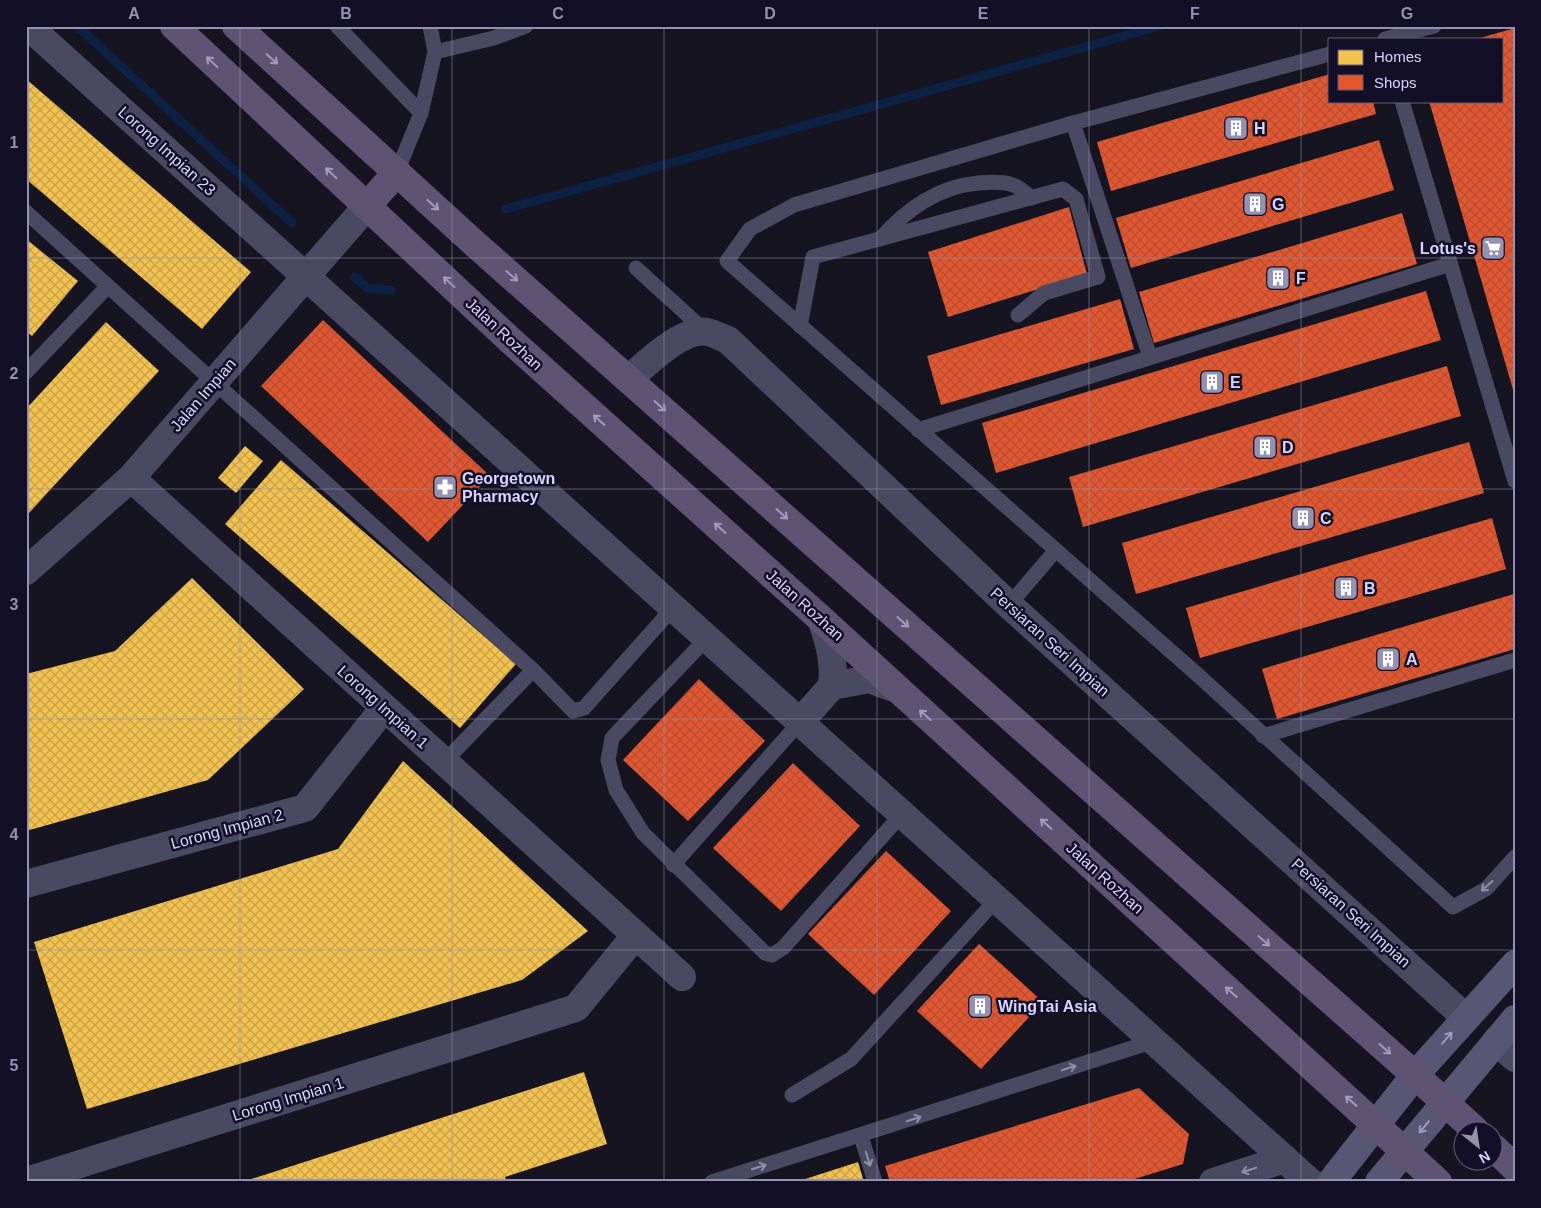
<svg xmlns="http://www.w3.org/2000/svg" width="1541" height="1208" font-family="Arial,sans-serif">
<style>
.homes{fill:url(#homes-cross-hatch)}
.shops{fill:url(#shops-cross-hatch)}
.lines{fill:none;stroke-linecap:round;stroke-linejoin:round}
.stream{stroke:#0d2144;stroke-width:9}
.lane{stroke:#4a4962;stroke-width:15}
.street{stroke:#4a4962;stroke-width:28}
.secondary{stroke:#575674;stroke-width:28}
.primary{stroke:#5e5373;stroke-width:28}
.oneway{stroke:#a29ac0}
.oneway2{stroke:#928eb0}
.oneway3{stroke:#9e9bc0}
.grid{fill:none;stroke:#9591b1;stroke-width:1;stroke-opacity:0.55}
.labels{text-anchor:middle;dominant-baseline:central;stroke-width:5;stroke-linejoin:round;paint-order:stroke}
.poi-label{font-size:16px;font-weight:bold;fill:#d9d4ff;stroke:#130f26;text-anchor:start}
.street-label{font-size:16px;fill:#d9d4ff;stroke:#130f26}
.neatline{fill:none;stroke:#9591b1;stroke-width:2}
.grid-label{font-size:16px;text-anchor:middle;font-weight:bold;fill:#9591b1}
</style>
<defs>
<pattern id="homes-cross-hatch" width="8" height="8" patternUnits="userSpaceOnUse" patternTransform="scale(1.25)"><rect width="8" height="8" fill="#f2c14e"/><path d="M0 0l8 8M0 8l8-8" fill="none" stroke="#c6a14e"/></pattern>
<pattern id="shops-cross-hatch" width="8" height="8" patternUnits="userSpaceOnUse" patternTransform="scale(1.25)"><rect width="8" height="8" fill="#e4572e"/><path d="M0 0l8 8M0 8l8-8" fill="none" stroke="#b35037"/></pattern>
</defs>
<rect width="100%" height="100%" fill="#161421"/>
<!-- homes -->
<g class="homes">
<polygon points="26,79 251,272 202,329 26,179"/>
<polygon points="26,239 78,281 32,336 26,331"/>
<polygon points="106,322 159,371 29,513 26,510 26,409"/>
<polygon points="245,446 263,461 236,493 218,478"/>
<polygon points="281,460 516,664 460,728 225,524"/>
<polygon points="192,578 304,689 208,780 26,831 26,674 115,651"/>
<polygon points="403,761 588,931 522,980 87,1109 34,942 338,849"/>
<polygon points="584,1072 607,1144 505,1177 507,1182 242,1182"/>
<polygon points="858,1162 864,1182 799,1182 799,1181"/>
</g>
<!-- shops -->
<g class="shops">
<polygon points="1515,28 1515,393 1514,393 1429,101 1502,101 1502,39 1480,38"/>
<polygon points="1330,74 1330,101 1373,101 1376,114 1111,191 1097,142"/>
<polygon points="1379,140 1394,190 1131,268 1116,218"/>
<polygon points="1069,207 1087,274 948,317 928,252"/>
<polygon points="1402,213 1417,264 1154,343 1139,292"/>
<polygon points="1426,291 1441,340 996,473 982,423"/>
<polygon points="1120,299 1134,349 941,405 927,356"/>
<polygon points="323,320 490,476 428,542 261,386"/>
<polygon points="1447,366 1461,416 1083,527 1069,477"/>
<polygon points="1469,442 1484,493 1136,594 1122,543"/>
<polygon points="1492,518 1506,569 1200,658 1186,608"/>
<polygon points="1514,594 1515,649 1277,719 1262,669"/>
<polygon points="699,679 765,741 688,821 623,760"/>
<polygon points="793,763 860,826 781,911 713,848"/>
<polygon points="886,851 951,911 874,995 808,934"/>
<polygon points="979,944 1043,1002 981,1069 917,1011"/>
<polygon points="1139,1088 1189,1134 1183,1164 1125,1182 890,1182 885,1166"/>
</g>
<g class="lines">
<!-- stream -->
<g class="stream">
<polyline points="77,26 292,223"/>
<polyline points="506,209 1160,26"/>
<polyline points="354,277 369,289 391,290"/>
</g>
<!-- lane -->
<g class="lane">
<polyline points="337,26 421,113"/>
<polyline points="1385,39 1434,26"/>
<polyline points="435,52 494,38 526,26"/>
<polyline points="1330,54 1073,123 794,205 750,229 727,261 1199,676 1453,907 1486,889 1515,857"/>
<polyline points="1402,101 1515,481"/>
<polyline points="1073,123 1150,357"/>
<polyline points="397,172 421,113 435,52 430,26"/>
<polyline points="26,212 533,670 573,711 584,708 673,608"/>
<path d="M 880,239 C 907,209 937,187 978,183 C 989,182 1002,181 1013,185 C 1019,187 1026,194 1032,198"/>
<polyline points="636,268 705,331"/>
<polyline points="800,326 813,257 1063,189 1076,199 1098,277 1044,293 1018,315"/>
<polyline points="26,372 108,286"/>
<polyline points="918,430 1450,264"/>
<polyline points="1009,605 1056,550"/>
<polyline points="707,638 612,738 608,760 616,790 643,833 765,953 772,955 783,948 902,814"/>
<polyline points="1263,736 1515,660"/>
<polyline points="444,762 533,670"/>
<polyline points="673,865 800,722"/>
<polyline points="792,1095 851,1059 997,899"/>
<polyline points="861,1136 875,1182"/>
<polyline points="712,1182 1154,1041"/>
</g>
<!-- street -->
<g class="street">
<polyline points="28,26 1310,1182"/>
<path d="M 629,379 C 644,365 684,327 707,332 C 714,333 722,338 728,340 L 1009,605 L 1465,1017"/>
<polyline points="131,478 682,977"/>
<polyline points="26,571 131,478 367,206"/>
<path d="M 821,619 C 829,642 835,661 832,686"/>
<polyline points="800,722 832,686 869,679 897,689"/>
<polyline points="26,884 305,808 384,708"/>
<polyline points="1496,1041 1515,1058"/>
<polyline points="26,1181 576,1008 635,936"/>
<polyline points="1213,1182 1285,1159"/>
</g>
<!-- secondary -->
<g class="secondary">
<polyline points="1331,1182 1415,1075 1515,964"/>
<polyline points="1379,1182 1515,1019"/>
</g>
<!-- primary -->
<g class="primary">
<polyline points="174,26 510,340 821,619 1438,1182"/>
<polyline points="236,26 475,244 1415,1075 1475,1130"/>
<polyline points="367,206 397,172"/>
<polyline points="1494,1148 1515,1168"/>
</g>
</g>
<!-- one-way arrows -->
<defs><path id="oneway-shaft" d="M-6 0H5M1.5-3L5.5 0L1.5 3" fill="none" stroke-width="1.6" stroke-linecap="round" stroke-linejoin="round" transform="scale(1.25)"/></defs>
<g class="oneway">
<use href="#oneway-shaft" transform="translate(272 59) rotate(42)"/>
<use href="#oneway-shaft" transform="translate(212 62) rotate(-137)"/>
<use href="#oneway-shaft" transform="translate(331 173) rotate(-137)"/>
<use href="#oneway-shaft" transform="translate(433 205) rotate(42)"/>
<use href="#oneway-shaft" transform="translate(512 276) rotate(41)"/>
<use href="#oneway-shaft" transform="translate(449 282) rotate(-137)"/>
<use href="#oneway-shaft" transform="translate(660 406) rotate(42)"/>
<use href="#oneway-shaft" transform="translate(599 420) rotate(-138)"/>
<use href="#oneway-shaft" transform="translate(782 514) rotate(42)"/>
<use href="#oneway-shaft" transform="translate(720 528) rotate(-138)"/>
<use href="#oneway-shaft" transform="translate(903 622) rotate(42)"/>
<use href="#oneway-shaft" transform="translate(925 715) rotate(-138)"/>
<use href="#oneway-shaft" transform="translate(1046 824) rotate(-138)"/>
<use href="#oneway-shaft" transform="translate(1264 941) rotate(41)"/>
<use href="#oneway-shaft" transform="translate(1231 992) rotate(-138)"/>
<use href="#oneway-shaft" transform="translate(1385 1049) rotate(41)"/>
<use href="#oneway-shaft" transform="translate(1351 1101) rotate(-138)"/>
</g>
<g class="oneway2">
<use href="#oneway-shaft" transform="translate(1487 886) rotate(139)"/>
<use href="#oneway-shaft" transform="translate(1069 1068) rotate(-18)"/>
<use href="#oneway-shaft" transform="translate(914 1119) rotate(-18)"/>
<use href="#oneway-shaft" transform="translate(868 1159) rotate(73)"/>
<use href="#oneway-shaft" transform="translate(759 1167) rotate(-17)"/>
<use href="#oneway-shaft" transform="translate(1249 1170) rotate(162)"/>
</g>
<g class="oneway3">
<use href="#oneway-shaft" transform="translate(1447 1038) rotate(-49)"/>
<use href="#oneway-shaft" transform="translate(1424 1127) rotate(130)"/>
</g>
<!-- grid -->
<path class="grid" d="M 240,26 L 240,1182M 452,26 L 452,1182M 664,26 L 664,1182M 877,26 L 877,1182M 1089,26 L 1089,1182M 1301,26 L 1301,1182M 26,258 L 1515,258M 26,489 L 1515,489M 26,719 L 1515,719M 26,950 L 1515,950"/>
<!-- icons -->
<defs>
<g id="building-square" transform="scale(1.25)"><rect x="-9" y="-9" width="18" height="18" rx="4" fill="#9591b1" stroke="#130f26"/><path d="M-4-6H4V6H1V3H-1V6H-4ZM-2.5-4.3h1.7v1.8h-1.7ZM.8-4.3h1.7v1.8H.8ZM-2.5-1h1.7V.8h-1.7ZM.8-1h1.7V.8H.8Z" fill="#fff"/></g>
<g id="supermarket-square" transform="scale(1.25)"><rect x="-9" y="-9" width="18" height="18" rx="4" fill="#9591b1" stroke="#130f26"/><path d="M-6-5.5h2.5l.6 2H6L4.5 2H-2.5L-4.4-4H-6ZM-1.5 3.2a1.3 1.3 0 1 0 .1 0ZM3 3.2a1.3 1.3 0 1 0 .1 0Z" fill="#fff"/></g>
<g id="pharmacy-square" transform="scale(1.25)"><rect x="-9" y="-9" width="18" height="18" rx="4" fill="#9591b1" stroke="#130f26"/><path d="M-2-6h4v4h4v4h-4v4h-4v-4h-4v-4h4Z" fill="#fff"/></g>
</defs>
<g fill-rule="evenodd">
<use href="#building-square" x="1236" y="128"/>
<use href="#building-square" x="1255" y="204"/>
<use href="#supermarket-square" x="1493" y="248"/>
<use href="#building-square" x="1278" y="278"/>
<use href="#building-square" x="1212" y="382"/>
<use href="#building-square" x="1265" y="447"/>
<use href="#pharmacy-square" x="445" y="487"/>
<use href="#building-square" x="1303" y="518"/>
<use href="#building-square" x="1346" y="588"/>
<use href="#building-square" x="1388" y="659"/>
<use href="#building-square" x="980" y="1006"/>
</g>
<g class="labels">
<!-- poi labels -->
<g class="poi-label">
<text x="1254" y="128">H</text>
<text x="1272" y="204">G</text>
<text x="1476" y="248" text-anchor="end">Lotus's</text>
<text x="1296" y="278">F</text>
<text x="1230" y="382">E</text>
<text x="1282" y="447">D</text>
<text x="462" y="478">Georgetown<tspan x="462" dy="18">Pharmacy</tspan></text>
<text x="1320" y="518">C</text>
<text x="1364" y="588">B</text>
<text x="1406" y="659">A</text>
<text x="998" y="1006">WingTai Asia</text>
</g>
<!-- street labels -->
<g class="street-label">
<text transform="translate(167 151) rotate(42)">Lorong Impian 23</text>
<text transform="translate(504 334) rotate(43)">Jalan Rozhan</text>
<text transform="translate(203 395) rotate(-49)">Jalan Impian</text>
<text transform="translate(805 605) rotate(42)">Jalan Rozhan</text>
<text transform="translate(1050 642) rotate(42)">Persiaran Seri Impian</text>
<text transform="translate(383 707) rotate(42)">Lorong Impian 1</text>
<text transform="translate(227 829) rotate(-15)">Lorong Impian 2</text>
<text transform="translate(1105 878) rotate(42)">Jalan Rozhan</text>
<text transform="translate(1351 913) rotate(42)">Persiaran Seri Impian</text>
<text transform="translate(288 1099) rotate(-17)">Lorong Impian 1</text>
</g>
</g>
<!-- border -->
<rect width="1541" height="1208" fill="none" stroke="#130f26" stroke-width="55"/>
<!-- legend -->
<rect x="1328" y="38" width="175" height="65" fill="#130f26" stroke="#625e7d"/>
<rect x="1338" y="50" width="25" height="15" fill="#f2c14e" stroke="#625e7d"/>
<text x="1374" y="62" font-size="15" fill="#d9d4ff">Homes</text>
<rect x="1338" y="75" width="25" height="15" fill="#e4572e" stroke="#625e7d"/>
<text x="1374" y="88" font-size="15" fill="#d9d4ff">Shops</text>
<!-- north arrow -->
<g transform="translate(1478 1146) rotate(150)"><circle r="24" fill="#130f26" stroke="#625e7d"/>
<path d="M0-4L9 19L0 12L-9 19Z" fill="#9591b1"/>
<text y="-8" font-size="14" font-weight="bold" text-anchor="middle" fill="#d9d4ff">N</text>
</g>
<rect x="28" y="28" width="1486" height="1152" class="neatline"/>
<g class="grid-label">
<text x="134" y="19">A</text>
<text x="346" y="19">B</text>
<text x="558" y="19">C</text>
<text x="770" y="19">D</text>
<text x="983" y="19">E</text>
<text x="1195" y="19">F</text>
<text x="1407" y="19">G</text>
<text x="14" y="148">1</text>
<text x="14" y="379">2</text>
<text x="14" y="610">3</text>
<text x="14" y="840">4</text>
<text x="14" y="1071">5</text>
</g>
</svg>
